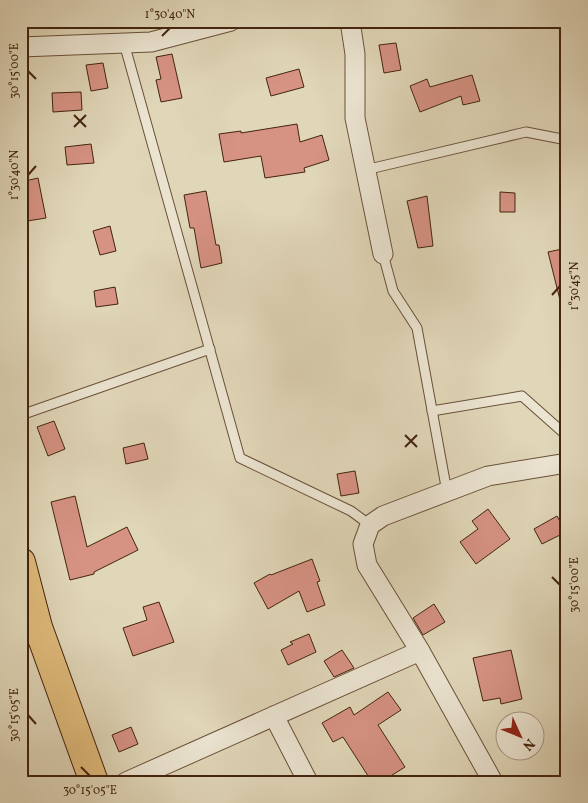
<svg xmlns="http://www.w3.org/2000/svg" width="588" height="803" font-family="Vollkorn,serif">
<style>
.building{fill:#d69283;stroke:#43240f}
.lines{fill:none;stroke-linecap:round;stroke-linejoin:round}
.lane-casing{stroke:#6a5039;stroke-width:11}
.street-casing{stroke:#6a5039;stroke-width:21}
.primary-casing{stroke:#43240f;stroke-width:30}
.lane{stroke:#ebe4d1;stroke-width:9}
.street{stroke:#ebe4d1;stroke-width:19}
.primary{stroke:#e0bb7c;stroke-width:28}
.ticks{fill:none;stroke:#43240f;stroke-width:2}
.neatline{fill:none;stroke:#43240f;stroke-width:2}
.ticks-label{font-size:12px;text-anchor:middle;fill:#43240f}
</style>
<rect width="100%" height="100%" fill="#e0d6b8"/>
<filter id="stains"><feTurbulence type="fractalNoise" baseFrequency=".004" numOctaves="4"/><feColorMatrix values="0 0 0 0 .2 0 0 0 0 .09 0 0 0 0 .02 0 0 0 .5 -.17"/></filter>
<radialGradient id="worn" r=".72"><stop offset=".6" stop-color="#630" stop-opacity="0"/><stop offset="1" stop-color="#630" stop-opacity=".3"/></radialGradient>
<!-- building -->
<g class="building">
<polygon points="396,43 401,70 384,73 379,45"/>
<polygon points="172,54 182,98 161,102 156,80 161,79 156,57"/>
<polygon points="103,63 108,88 91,91 86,65"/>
<polygon points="299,69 304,87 271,96 266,78"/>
<polygon points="472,75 480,101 463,105 461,96 420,112 410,86 427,79 430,87"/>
<polygon points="81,92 82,110 53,112 52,93"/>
<polygon points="297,124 300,142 322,135 329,160 304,168 305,172 265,178 261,156 224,162 219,134 241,131 241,133"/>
<polygon points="91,144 94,163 67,165 65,147"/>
<polygon points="38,178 46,218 21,222 21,182"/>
<polygon points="206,191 216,245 219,245 222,263 201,268 194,228 190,228 184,195"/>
<polygon points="500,192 515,193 515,212 500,212"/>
<polygon points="427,196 433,246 418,248 407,201"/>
<polygon points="110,226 116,251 100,255 93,231"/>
<polygon points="567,248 567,303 561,304 548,252"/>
<polygon points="115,287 118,304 96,307 94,291"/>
<polygon points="54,421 65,449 48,456 37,427"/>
<polygon points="144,443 148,459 126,464 123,448"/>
<polygon points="355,471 359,493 341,496 337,474"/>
<polygon points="75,496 87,547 127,527 138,550 94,572 94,574 70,580 51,502"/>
<polygon points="488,509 510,539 476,564 460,542 478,529 472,521"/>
<polygon points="557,516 566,532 542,544 534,529"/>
<polygon points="312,559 320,581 317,582 325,605 307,612 299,591 268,609 254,583 270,574 271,575"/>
<polygon points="159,602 174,642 133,656 123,628 147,620 143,607"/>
<polygon points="434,604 445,622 423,635 413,618"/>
<polygon points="309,634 316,652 288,665 281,650 293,644 290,642"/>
<polygon points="342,650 354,668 334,677 324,661"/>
<polygon points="511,650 522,699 501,704 500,698 483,701 473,658"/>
<polygon points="388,692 401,710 378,725 405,767 381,782 372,782 343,737 333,742 322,723 350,707 354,715"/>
<polygon points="131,727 138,744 119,752 112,735"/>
</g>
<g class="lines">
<!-- lane casing -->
<g class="lane-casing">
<g id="lane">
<polyline points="124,43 240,458 351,511 370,525"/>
<polyline points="365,170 526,132 567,140"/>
<polyline points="383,254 393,291 417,328 447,492"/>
<polyline points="432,411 522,396 567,436"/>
<polyline points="21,415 210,349"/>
</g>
</g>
<!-- street casing -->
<g class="street-casing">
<g id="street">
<polyline points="350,21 355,54 355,118 383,254"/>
<polyline points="21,47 151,42 231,21"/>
<polyline points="21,638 38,627"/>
<polyline points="274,716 308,782"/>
<polyline points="126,782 420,651"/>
<polyline points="493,782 420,651 367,565 363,544 370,525 383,516 488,476 567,463"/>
</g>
</g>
<!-- primary casing -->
<g class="primary-casing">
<polyline id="primary" points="21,562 38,627 94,782"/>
</g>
<!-- lane -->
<use href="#lane" class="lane"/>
<!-- street -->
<use href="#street" class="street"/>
<!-- primary -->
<use href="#primary" class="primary"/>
</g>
<!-- ticks -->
<path class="ticks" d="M 162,36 L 170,28M 28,71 L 36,79M 74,115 L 86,127M 74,127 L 86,115M 28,175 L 36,166M 552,295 L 560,286M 405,435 L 417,447M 405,447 L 417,435M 552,577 L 560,585M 28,715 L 36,724M 81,767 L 90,776"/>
<!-- margin -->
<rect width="588" height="803" fill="none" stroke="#e0d6b8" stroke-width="55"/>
<!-- north arrow -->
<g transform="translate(520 736) rotate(134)"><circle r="24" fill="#ebe4d1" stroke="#a89783"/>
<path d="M0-4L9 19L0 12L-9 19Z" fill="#8f2418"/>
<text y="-8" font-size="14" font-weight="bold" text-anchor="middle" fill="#43240f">N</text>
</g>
<rect x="28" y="28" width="532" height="748" class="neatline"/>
<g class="ticks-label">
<text x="170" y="18">1°30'40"N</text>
<text transform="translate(14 71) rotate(-90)" y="4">30°15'00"E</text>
<text transform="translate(14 175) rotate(-90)" y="4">1°30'40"N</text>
<text transform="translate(574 286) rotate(-90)" y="4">1°30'45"N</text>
<text transform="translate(574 585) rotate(-90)" y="4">30°15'00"E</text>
<text transform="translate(14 715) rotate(-90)" y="4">30°15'05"E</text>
<text x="90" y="794">30°15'05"E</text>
</g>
<rect width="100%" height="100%" filter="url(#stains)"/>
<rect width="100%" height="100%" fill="url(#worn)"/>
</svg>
